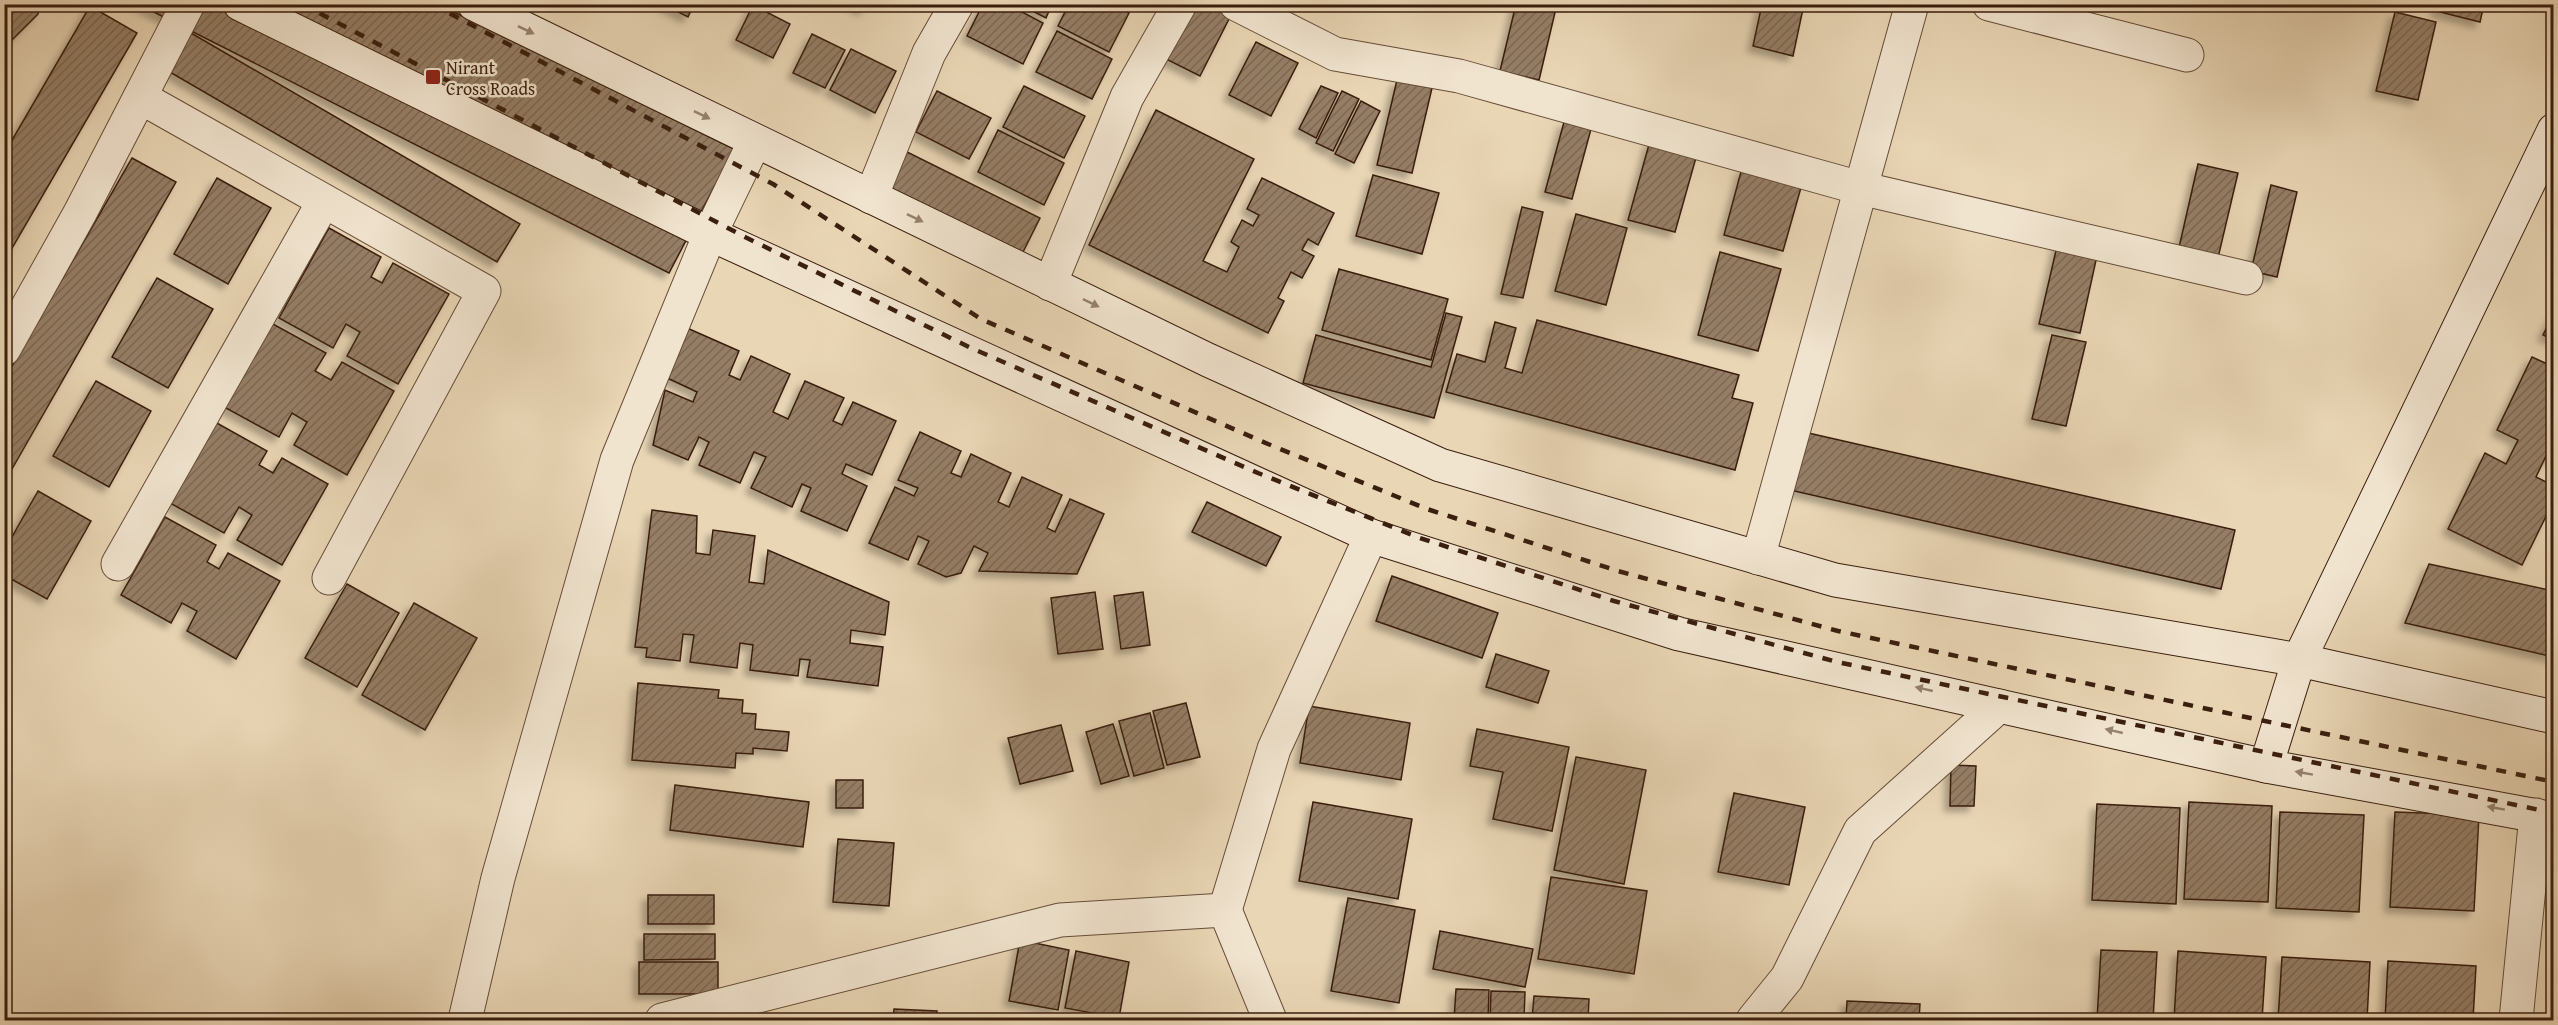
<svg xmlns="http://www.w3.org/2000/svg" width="2558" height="1025" font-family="'Gentium Book Plus',serif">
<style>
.building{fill:url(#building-hatch);stroke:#3a1e0e;stroke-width:1.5;filter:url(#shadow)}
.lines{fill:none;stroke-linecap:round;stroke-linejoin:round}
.street-casing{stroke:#664c38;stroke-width:35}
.secondary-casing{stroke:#3a1e0e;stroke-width:35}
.street{stroke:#f1e4cf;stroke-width:33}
.secondary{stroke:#f1e4cf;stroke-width:33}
.rail{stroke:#3a1e0e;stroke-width:4.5;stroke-dasharray:10 10;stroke-linecap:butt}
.oneway{fill:#96816e}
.poi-dot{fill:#8f2418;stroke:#f1e4cf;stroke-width:2}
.labels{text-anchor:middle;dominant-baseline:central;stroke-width:5;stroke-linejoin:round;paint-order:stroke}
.poi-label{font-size:18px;fill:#3a1e0e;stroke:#f1e4cf;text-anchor:start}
</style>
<defs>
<pattern id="building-hatch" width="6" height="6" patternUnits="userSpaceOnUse" patternTransform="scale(1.5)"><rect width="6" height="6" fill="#957e65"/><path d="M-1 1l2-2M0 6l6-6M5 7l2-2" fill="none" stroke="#7b6752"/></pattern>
<filter id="shadow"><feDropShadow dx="-5.5" dy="5.5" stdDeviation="3" flood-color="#0004"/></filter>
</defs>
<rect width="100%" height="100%" fill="#e9d6b5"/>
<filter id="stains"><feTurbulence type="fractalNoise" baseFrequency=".00333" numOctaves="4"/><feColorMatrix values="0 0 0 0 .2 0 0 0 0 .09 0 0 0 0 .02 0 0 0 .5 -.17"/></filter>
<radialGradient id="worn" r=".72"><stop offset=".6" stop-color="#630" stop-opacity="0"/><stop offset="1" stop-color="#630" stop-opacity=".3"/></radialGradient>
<!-- building -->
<g class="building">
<polygon points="4,4 41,4 38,14 9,43 4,38"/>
<polygon points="138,4 438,4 734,149 669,273"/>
<polygon points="663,4 694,4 688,17"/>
<polygon points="852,4 867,4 864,10"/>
<polygon points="983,4 1007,4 1043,23 1023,64 967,36"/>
<polygon points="1019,4 1052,4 1046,18"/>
<polygon points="1069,4 1111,4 1129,13 1109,52 1058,26"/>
<polygon points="1192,4 1210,4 1231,15 1200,76 1164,58"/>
<polygon points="1516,4 1557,4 1539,80 1500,71"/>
<polygon points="1762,4 1804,4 1793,56 1753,46"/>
<polygon points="2438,4 2484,4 2480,22 2436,11"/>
<polygon points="753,5 790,24 773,58 736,40"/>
<polygon points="90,6 137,33 4,262 4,154"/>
<polygon points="2395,12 2436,22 2418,100 2376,91"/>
<polygon points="1057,31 1112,59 1092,99 1036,72"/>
<polygon points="191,33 520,224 497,262 168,71"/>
<polygon points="812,34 845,50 825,88 793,73"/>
<polygon points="1256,42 1298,63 1271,116 1229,95"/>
<polygon points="851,49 896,71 875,113 830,90"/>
<polygon points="1397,80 1432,88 1412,173 1377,165"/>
<polygon points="1024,86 1085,116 1064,158 1003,127"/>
<polygon points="1321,86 1338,93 1316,138 1299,129"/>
<polygon points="937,91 991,118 969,159 916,132"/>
<polygon points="1342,91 1359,99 1333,151 1316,143"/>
<polygon points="1361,101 1380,111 1354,163 1335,154"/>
<polygon points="1156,110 1254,159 1203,261 1227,272 1239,247 1231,242 1242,220 1253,226 1259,215 1247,209 1262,178 1334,213 1318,245 1308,239 1302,250 1314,256 1302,278 1291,272 1278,298 1284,301 1268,333 1089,245"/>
<polygon points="1564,122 1591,129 1572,199 1545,192"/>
<polygon points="998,130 1064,163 1044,205 978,172"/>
<polygon points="1650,141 1697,154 1675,232 1628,220"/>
<polygon points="899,148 1040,218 1020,258 879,188"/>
<polygon points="132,158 176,182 4,483 4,380"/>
<polygon points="2198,164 2238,173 2217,262 2178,252"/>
<polygon points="1742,168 1802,184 1783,251 1724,235"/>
<polygon points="1373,175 1439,193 1422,254 1356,236"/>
<polygon points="217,178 271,208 228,284 174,254"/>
<polygon points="2271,185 2297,192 2277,277 2251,271"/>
<polygon points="1522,207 1543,212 1523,298 1501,294"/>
<polygon points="1576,214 1627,228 1606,305 1555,291"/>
<polygon points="329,228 381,257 371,277 382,283 393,263 449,294 398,384 347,356 360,332 346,324 333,348 279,318"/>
<polygon points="2058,242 2098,251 2080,333 2039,324"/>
<polygon points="1720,252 1781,269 1758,351 1698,335"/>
<polygon points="1339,269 1448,299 1431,360 1322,330"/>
<polygon points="157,278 213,309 168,388 112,357"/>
<polygon points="1446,313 1462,317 1434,418 1303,383 1316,335 1431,367"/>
<polygon points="2554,313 2554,340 2543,335"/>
<polygon points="1537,320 1739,375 1732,398 1753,403 1735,470 1446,392 1457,354 1485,362 1495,322 1516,328 1505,368 1522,373"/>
<polygon points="271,323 326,353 315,371 331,380 342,362 394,391 347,475 294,445 307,422 292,413 279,437 224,407"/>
<polygon points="678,324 739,351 729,375 740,380 751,356 790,374 773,412 788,419 805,381 844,398 833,421 842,425 853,402 896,421 872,475 846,464 842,474 867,486 847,531 801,511 811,488 802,484 792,507 751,488 766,457 754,452 740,483 699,465 709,442 699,437 688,460 653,445 665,390 693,402 697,392 665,377"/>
<polygon points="2052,335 2086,342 2066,426 2032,419"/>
<polygon points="2532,357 2554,367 2554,460 2546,456 2536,477 2554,486 2554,500 2522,565 2448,529 2485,453 2506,464 2518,440 2497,430"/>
<polygon points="96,381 151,411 109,487 53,456"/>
<polygon points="215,422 267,451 259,465 273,473 282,458 328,484 282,565 237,540 252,515 239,507 224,533 170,503"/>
<polygon points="920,432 961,451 951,473 961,477 971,454 1011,473 998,502 1009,507 1022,477 1062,495 1047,528 1055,532 1070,499 1104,514 1077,574 979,571 988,553 974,546 961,573 946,577 918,564 929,541 918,536 908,560 869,543 895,487 914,496 918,488 898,480"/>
<polygon points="1804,432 2235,530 2221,589 1790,490"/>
<polygon points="38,491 91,521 47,599 4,575 4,551"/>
<polygon points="1207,502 1281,537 1266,566 1192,532"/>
<polygon points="652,510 697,516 696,553 710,555 713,530 755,536 749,582 764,584 768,550 889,602 885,635 851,630 850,643 883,647 878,686 807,677 810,660 800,659 798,676 750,670 753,645 740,643 737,668 690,662 694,635 683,634 680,661 646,657 647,648 635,647"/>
<polygon points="165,517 216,545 207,562 219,569 228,553 280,581 236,659 187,631 197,611 182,603 171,623 121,595"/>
<polygon points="2429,564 2554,591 2554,657 2405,623"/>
<polygon points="1392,576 1498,613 1482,658 1376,621"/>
<polygon points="347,584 399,613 357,687 305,658"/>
<polygon points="1095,592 1103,649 1058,654 1051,598"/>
<polygon points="1143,592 1150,645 1121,649 1114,596"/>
<polygon points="414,603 477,638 425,730 362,695"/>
<polygon points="1496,654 1549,671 1538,703 1486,687"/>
<polygon points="638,683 719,690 718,698 743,700 742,713 756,714 755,729 789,732 787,751 753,748 753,754 736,753 735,768 632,760"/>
<polygon points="1186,703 1200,757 1167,765 1153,711"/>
<polygon points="1309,706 1410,723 1401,780 1300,763"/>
<polygon points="1150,713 1164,768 1134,776 1119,721"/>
<polygon points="1113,724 1129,776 1101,784 1086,732"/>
<polygon points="1061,725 1073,771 1020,784 1008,738"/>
<polygon points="1477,729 1569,747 1552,831 1493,819 1503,772 1470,766"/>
<polygon points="1576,757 1646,770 1624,884 1554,870"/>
<polygon points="1951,765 1976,766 1974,806 1950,806"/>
<rect x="836" y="780" width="27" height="28"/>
<polygon points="675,785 809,802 803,847 670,830"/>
<polygon points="1734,793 1805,807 1789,885 1718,872"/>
<polygon points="1313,802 1412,819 1398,899 1299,881"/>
<polygon points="2189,802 2272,806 2268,902 2184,899"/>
<polygon points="2097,804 2180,808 2176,904 2092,900"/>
<polygon points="2280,812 2364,815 2359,912 2276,908"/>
<polygon points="2395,812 2479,815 2474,911 2390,907"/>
<polygon points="838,839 894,843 889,906 833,902"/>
<polygon points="1551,877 1647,891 1634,974 1538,959"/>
<rect x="648" y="895" width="66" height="29"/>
<polygon points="1348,898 1415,910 1399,1003 1331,991"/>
<polygon points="1440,931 1533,949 1525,987 1433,969"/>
<polygon points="644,934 715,934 715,959 644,960"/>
<polygon points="1020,940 1069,950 1058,1010 1009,1001"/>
<polygon points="2101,950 2157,952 2153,1020 2097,1020"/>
<polygon points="1076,951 1129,962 1119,1018 1065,1008"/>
<polygon points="2178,951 2266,957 2262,1020 2174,1020"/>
<polygon points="2282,957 2370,962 2367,1020 2278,1020"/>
<polygon points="2388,961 2476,966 2473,1020 2385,1020"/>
<rect x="639" y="962" width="79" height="32"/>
<polygon points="1456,989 1489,990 1488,1020 1454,1020"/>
<polygon points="1491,991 1525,992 1524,1020 1490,1020"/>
<polygon points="1534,996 1589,999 1588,1020 1532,1020"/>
<polygon points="1847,1001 1920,1004 1919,1020 1846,1020"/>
<polygon points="894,1009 937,1011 936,1020 893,1020"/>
</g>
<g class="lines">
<!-- street casing -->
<g class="street-casing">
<g id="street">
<polyline points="1236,4 1335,54 1459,76 1860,188 2246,278"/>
<polyline points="1989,4 2187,55"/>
<polyline points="140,97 484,291 329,578"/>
<polyline points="871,197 929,53 957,4"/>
<polyline points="1050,284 1127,97 1180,4"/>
<polyline points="4,349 80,213 188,4"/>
<polyline points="1758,558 1912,4"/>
<polyline points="118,564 324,201"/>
<polyline points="1225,910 1270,1020"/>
<polyline points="465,1020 498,878 617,460 710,234 755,141"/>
<polyline points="662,1020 1060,920 1225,910 1274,749 1371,536"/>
<polyline points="1753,1020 1787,978 1860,831 1999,706"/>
<polyline points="2516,1020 2536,815"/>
</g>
</g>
<!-- secondary casing -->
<g class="secondary-casing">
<g id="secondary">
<polyline points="240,4 710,234 1371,536 1679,634 2266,766 2554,819"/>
<polyline points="474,4 1208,360 1440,465 1835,580 2299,660 2554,717"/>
<polyline points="2266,766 2299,660 2554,130"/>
</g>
</g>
<!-- street -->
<use href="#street" class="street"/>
<!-- secondary -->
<use href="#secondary" class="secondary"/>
<!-- rail -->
<g class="rail">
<polyline points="302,4 745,237 969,347 1258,473 1420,538 1614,601 1837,662 2554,813"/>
<polyline points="432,4 773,184 981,319 1268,444 1427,509 1618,571 1838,631 2554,782"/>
</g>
</g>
<!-- one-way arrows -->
<defs><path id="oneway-solid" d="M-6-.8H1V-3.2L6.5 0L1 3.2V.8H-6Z" transform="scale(1.5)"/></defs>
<g class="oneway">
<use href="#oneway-solid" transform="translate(526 30) rotate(26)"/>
<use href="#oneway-solid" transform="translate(702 115) rotate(26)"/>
<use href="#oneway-solid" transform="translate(915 218) rotate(26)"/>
<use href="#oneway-solid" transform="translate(1091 303) rotate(26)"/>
<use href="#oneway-solid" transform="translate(1924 689) rotate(-167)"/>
<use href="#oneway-solid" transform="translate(2114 731) rotate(-167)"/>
<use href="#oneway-solid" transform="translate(2304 773) rotate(-170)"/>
<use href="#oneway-solid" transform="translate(2496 808) rotate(-170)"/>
</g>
<!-- markers -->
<rect class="poi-dot" x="425" y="69" width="16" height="16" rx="3"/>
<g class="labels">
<!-- poi labels -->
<g class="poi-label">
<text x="446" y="67">Nirant<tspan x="446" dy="21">Cross Roads</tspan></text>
</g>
</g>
<!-- margin -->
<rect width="2558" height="1025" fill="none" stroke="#e9d6b5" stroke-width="24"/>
<rect x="6" y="6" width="2546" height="1013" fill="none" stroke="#3a1e0e" stroke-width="3"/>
<rect x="12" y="12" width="2534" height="1001" fill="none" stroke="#3a1e0e" stroke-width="1.5"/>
<rect width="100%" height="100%" filter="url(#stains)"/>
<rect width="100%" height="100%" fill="url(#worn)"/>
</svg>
